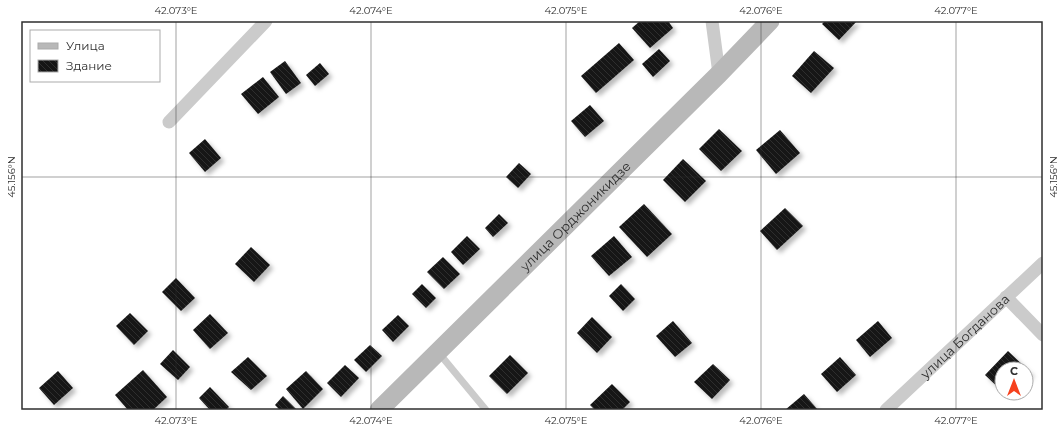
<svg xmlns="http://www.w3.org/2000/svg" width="1064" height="431" font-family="Montserrat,sans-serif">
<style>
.building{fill:url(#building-back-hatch);filter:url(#shadow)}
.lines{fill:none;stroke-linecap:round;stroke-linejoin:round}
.lane{stroke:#cbcbcb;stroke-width:7}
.street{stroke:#cbcbcb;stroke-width:13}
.secondary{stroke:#b8b8b8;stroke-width:19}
.ticks{fill:none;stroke:#2e2e2e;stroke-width:1;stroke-opacity:0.45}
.labels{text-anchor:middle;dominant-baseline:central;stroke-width:4;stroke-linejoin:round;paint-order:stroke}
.street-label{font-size:13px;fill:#2e2e2e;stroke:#fff}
.neatline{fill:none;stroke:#2e2e2e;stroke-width:1.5}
.ticks-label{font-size:10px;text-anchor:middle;fill:#2e2e2e}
</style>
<defs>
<pattern id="building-back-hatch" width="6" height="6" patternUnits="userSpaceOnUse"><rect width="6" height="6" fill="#151515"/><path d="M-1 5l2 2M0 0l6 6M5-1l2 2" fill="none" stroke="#2f2f2f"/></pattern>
<filter id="shadow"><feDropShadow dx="3.5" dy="3.5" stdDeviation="2" flood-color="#0004"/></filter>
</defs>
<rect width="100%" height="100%" fill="#fff"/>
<!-- building -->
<g class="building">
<polygon points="640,21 668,21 673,28 650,48 632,28"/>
<polygon points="825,21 857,21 839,40 822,24"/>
<polygon points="619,43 634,60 596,93 581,76"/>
<polygon points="659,49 670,61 653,77 642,64"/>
<polygon points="814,51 834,68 811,93 792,76"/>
<polygon points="285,61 301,83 286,94 270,72"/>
<polygon points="320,63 329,74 315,86 306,75"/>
<polygon points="263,77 279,97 258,114 241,94"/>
<polygon points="590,105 604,121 585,137 571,121"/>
<polygon points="719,129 742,151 721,171 699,149"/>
<polygon points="780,130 800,153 776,174 756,150"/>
<polygon points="205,139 221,158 205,172 189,153"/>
<polygon points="683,159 706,181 685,202 663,180"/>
<polygon points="519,163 531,174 518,188 506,177"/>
<polygon points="644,204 672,234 647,257 619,227"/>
<polygon points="785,208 803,226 777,250 760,231"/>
<polygon points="499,214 508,223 493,237 485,228"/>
<polygon points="467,236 480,249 463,265 451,252"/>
<polygon points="614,236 632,257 609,276 591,256"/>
<polygon points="251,247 270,265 254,282 235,264"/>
<polygon points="443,257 460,274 444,289 427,272"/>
<polygon points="176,278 195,298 181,311 162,292"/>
<polygon points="422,284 436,298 426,308 412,294"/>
<polygon points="621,284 635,299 623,311 609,296"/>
<polygon points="130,313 148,331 134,345 116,326"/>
<polygon points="210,314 228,333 210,349 193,330"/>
<polygon points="398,315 409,326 393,342 382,330"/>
<polygon points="592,317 612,337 597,353 577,333"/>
<polygon points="673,321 692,343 675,357 656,336"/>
<polygon points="878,321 892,338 870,357 856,340"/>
<polygon points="370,345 382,356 366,372 354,360"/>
<polygon points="173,350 190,367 178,380 160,364"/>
<polygon points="1008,351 1031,373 1026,378 1026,369 1002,369 1002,391 985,375"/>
<polygon points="510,355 528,373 507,394 489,376"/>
<polygon points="248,357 267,376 251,390 231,372"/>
<polygon points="840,357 856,375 837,392 821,374"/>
<polygon points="713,364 730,380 712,399 694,382"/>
<polygon points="345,365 359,378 341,397 327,383"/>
<polygon points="143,370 167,397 153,410 128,410 115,395"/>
<polygon points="58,371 73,388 54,405 39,388"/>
<polygon points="306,371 323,389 303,409 286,389"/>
<polygon points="612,384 630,402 622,410 595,410 590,405"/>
<polygon points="210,387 229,407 226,410 210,410 199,398"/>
<polygon points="804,394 818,410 785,410"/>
<polygon points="283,396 297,410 280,410 275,405"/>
</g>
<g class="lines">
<!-- lane -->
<polyline class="lane" points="438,352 486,410"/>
<!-- street -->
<g class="street">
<polyline points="712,21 719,74"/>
<polyline points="169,122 266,21"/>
<polyline points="1006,297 1043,335"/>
<path id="s1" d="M 886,410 L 1043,263"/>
</g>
<!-- secondary -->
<path class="secondary" id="s2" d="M 379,410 L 719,74 L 770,21"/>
</g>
<!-- ticks -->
<path class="ticks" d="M 176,21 L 176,410M 371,21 L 371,410M 566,21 L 566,410M 761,21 L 761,410M 956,21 L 956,410M 21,177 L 1043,177"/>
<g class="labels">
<!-- street labels -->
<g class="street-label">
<text stroke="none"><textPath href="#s2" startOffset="276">улица Орджоникидзе</textPath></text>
<text stroke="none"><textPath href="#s1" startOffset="108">улица Богданова</textPath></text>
</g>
</g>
<!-- border -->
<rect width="1064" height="431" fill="none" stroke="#ffffff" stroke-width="44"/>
<!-- legend -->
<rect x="30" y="30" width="130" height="52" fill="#ffffff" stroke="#ababab"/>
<rect x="38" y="43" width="20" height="6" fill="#b8b8b8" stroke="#ababab"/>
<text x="66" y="50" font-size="12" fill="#2e2e2e">Улица</text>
<rect x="38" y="60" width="20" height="12" fill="url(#building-back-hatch)" stroke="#ababab"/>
<text x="66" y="70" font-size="12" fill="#2e2e2e">Здание</text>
<!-- north arrow -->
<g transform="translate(1014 381)"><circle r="19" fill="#ffffff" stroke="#ababab"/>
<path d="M0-3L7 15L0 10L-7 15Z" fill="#f6421e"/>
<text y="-6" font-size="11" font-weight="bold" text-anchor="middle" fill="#2e2e2e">С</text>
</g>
<rect x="22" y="22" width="1020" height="387" class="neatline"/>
<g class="ticks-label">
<text x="176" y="14">42.073°E</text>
<text x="371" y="14">42.074°E</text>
<text x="566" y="14">42.075°E</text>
<text x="761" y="14">42.076°E</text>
<text x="956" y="14">42.077°E</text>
<text transform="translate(11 177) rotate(-90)" y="4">45.156°N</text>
<text transform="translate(1053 177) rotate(-90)" y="4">45.156°N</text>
<text x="176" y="424">42.073°E</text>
<text x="371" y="424">42.074°E</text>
<text x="566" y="424">42.075°E</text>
<text x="761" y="424">42.076°E</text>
<text x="956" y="424">42.077°E</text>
</g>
</svg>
